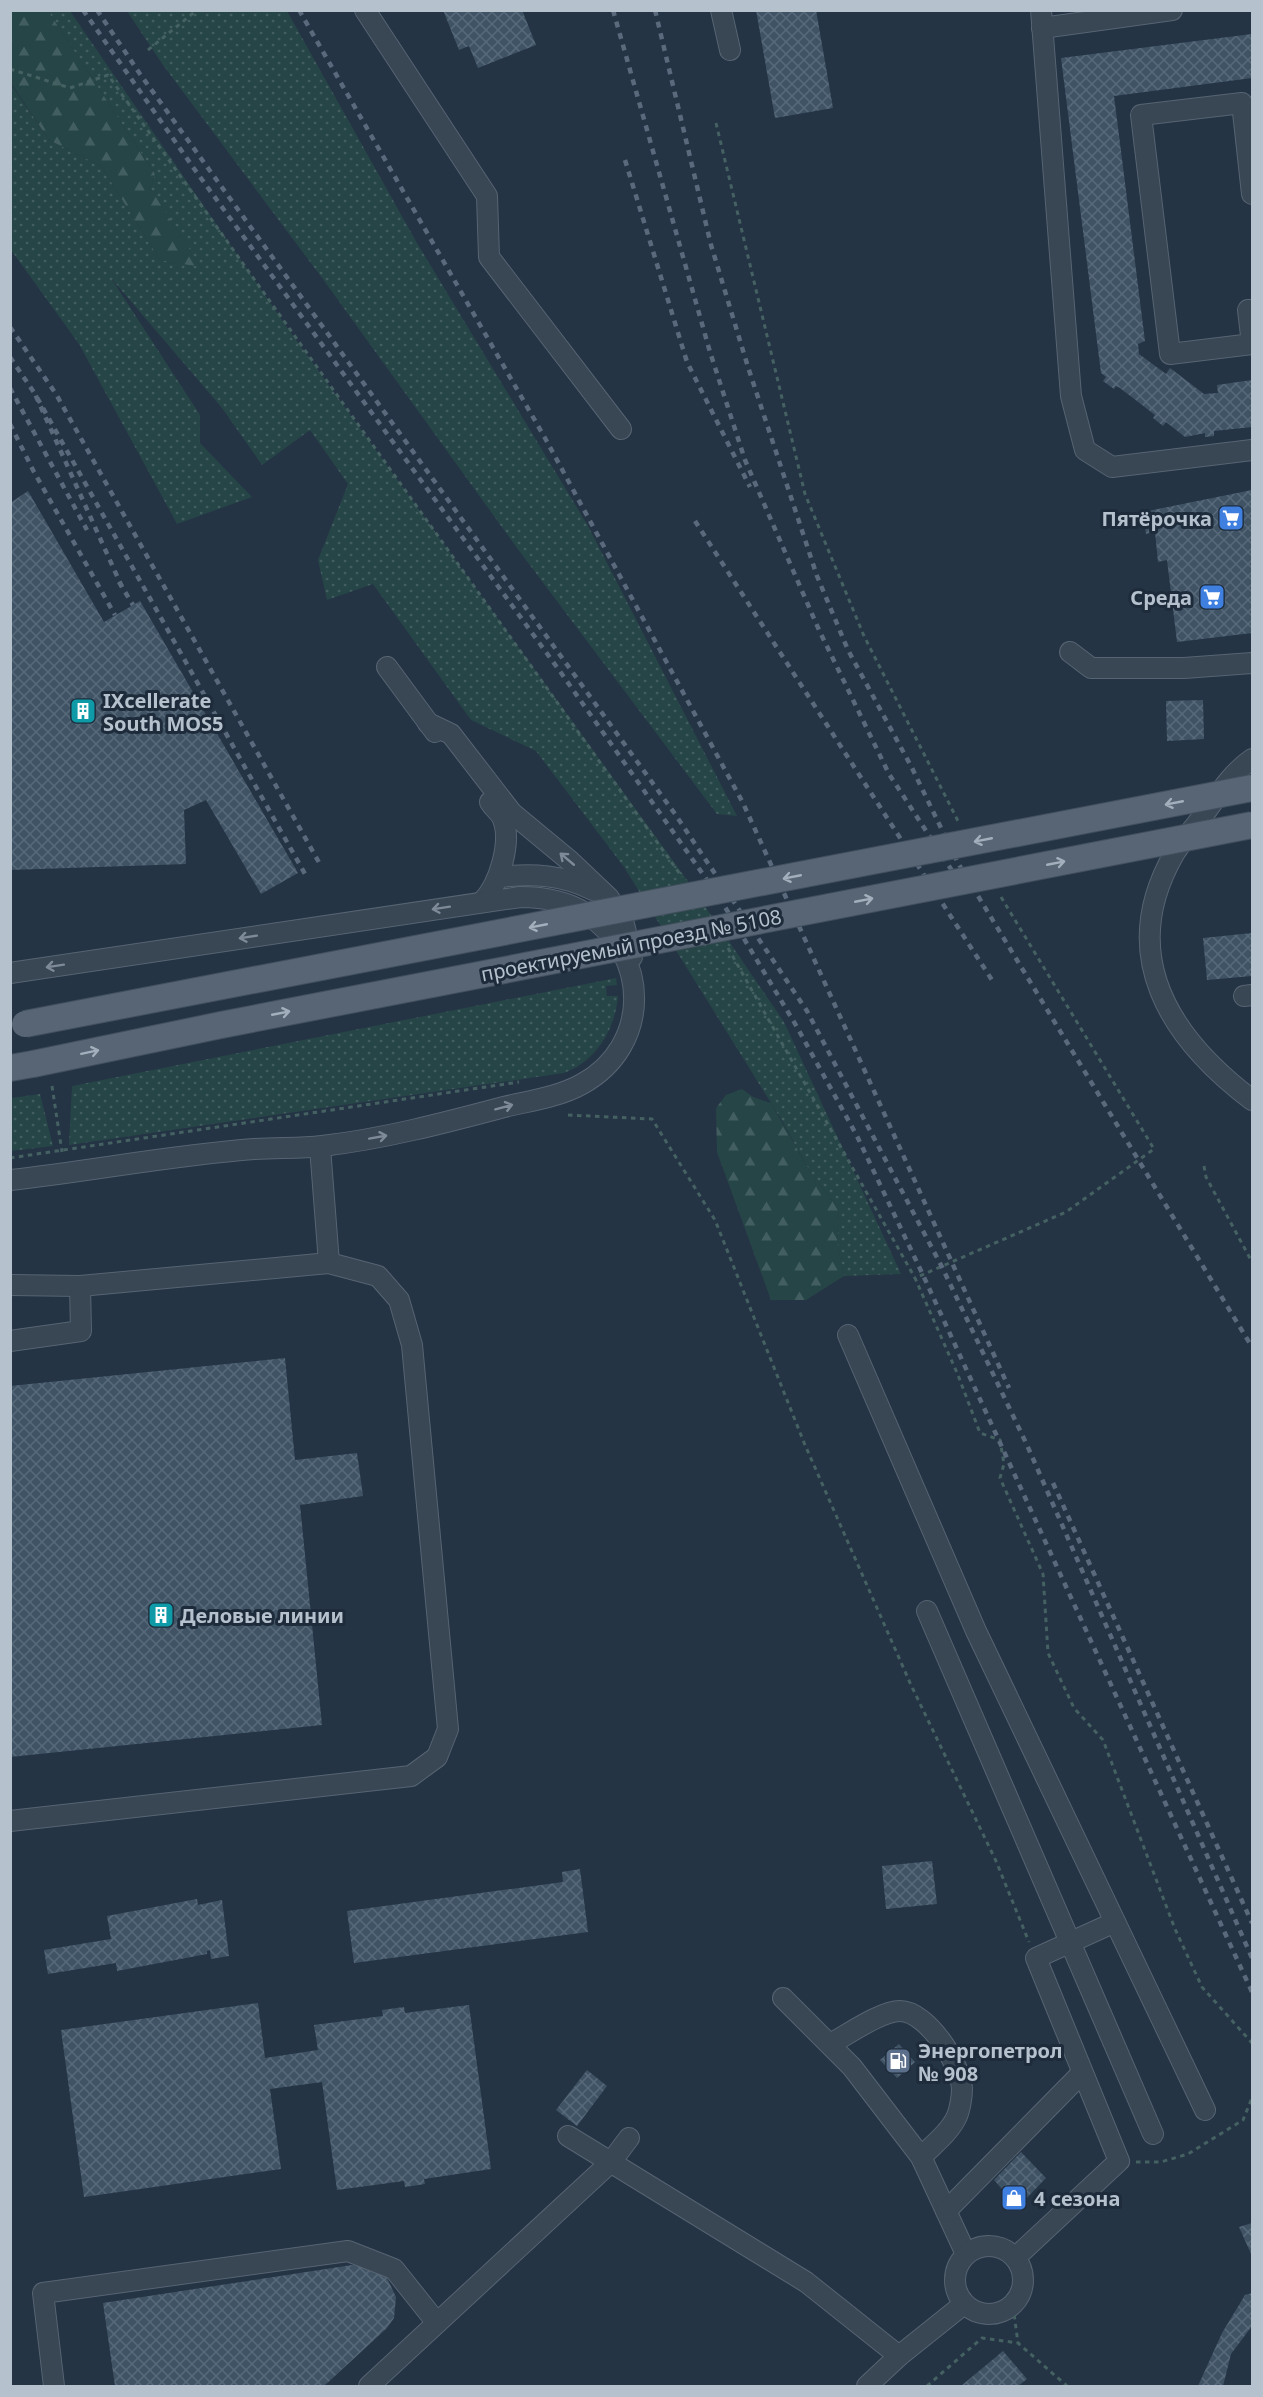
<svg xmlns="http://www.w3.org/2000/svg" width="1263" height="2397" font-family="'Noto Sans',sans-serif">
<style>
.grass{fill:url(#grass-dots)}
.forest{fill:url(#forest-firs)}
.building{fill:url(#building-cross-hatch)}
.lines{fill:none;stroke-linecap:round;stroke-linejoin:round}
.minor-casing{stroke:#576472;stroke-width:22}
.major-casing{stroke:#424f5e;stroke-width:28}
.path{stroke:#456162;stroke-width:3;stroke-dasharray:4.5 4.5;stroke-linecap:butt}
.minor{stroke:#394654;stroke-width:20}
.major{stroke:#576574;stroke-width:26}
.rail{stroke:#5a6a7c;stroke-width:4.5;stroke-dasharray:6 6;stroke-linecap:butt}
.major-bridge-casing{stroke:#424f5e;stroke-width:28;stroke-linecap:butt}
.major-bridge{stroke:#576574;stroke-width:26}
.oneway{stroke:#a3afbc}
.oneway2{stroke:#7e8a97}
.labels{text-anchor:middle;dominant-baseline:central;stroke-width:6;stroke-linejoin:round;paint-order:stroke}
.poi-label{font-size:20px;font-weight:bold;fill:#b6c1ce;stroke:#1d2b3a;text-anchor:start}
.street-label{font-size:20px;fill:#b6c1ce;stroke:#1d2b3a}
</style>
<defs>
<pattern id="grass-dots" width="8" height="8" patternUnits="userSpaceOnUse" patternTransform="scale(1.5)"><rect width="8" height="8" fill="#264546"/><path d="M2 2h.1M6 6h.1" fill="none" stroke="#435e60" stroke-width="1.8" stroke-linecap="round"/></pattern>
<pattern id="forest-firs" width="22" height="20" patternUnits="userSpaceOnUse" patternTransform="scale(1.5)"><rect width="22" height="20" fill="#264546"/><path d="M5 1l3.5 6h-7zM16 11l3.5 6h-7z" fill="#435e60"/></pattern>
<pattern id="building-cross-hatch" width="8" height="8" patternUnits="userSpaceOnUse" patternTransform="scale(1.5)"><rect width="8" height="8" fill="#3f5365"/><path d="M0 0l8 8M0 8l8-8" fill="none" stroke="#586a7a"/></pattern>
</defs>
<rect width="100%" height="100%" fill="#243445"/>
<!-- grass -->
<g class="grass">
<polygon points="48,11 70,11 286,326 687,880 784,1022 901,1274 844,1276 837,1242 839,1209 812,1175 781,1119 624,867 536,751 471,720 373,584 327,600 318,560 348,484 310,430 262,465 222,408 111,278 200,415 200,443 252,497 177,524 79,344 11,250 10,83 49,140 101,166 160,260 200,266 150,188 155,174"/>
<polygon points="127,11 287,11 417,243 588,526 737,816 717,814 517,548 325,282 163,65"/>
<path d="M 616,978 L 617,985 L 606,986 L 607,996 L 618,996 C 615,1030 596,1061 564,1073 L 69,1145 L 72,1086 Z"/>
<polygon points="40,1094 53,1146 11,1151 11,1098"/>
</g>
<!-- forest -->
<g class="forest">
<polygon points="10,11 48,11 155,174 150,188 201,267 160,260 101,166 49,140 11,83"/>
<polygon points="742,1089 753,1097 771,1103 812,1175 839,1209 837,1242 844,1276 806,1300 771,1300 717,1152 716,1108 726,1095"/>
</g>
<!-- building -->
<g class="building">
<polygon points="443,10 522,10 536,45 478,68 469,46 459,50"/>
<polygon points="756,10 816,10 833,108 775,118"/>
<polygon points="1252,34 1252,78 1114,96 1145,341 1138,344 1139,354 1166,374 1170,368 1204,394 1218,393 1217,385 1252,380 1252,427 1214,431 1214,436 1205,437 1205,433 1185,437 1166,422 1163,426 1153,418 1155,415 1120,388 1116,386 1114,389 1103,381 1106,377 1101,373 1061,58"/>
<polygon points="1252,490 1252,633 1177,642 1167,560 1158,562 1155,532 1146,534 1143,512"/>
<polygon points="28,491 104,622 140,601 298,873 261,894 206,800 184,810 186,864 10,870 10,503"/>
<polygon points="1203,700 1204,739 1167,741 1166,701"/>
<polygon points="1252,933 1252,976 1207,980 1203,938"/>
<polygon points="285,1358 295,1460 357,1453 363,1496 300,1505 322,1725 10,1757 10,1386"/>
<polygon points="932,1861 937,1904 886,1909 882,1866"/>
<polygon points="580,1869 588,1932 354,1963 347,1911 563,1882 562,1872"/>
<polygon points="197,1899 198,1905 222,1900 229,1956 211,1959 210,1950 207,1951 207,1954 117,1971 116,1963 48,1974 44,1950 111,1939 107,1916"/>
<polygon points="258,2003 265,2058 318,2050 314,2025 383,2016 382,2010 404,2007 405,2013 469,2005 491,2169 424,2179 425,2184 405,2187 404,2181 337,2190 322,2082 270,2089 281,2169 84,2197 61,2030"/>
<polygon points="899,2044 915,2062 897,2078 880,2060"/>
<polygon points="587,2070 607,2086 577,2126 556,2110"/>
<polygon points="1021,2152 1046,2178 1018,2207 994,2180"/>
<polygon points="1252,2223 1252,2256 1239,2227"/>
<polygon points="352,2265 366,2265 387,2278 396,2297 394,2318 387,2328 324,2386 115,2386 103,2303"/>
<polygon points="1252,2293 1252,2326 1231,2354 1223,2386 1198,2386 1222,2333 1245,2295"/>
<polygon points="1003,2351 1027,2379 1018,2386 961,2386"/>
</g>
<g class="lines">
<!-- minor casing -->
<g class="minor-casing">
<g id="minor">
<polyline points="365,10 487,196 489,257 621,429"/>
<polyline points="721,10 730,50"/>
<polyline points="1041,10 1071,396 1085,450 1112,467 1252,450"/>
<polyline points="1042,28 1172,10"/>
<polyline points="1252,194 1242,103 1141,115 1170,354 1252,344 1248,310 1252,310"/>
<polyline points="1070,652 1091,668 1184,668 1252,663"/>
<polyline points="387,667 435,732"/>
<polyline points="428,723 451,734 512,813 570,861 609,898 624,924 632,957"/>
<path d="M 1252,759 C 1230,774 1215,800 1199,821 C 1191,832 1181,842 1174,854 C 1116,955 1170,1038 1252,1100"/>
<path d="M 500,877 C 533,873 563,875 593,890"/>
<path d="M 482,902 C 499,885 513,841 502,817 C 499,812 493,807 490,802"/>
<path d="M 10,973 L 520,897 C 542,897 565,900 585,913 C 651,954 651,1046 582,1084 C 559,1097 529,1101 504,1107 C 444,1123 383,1139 322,1146 C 299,1149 276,1147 254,1149 C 173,1155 91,1171 10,1180"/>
<polyline points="1244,996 1252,995"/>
<polyline points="320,1147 329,1263"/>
<polyline points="10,1285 80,1286 329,1263 378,1276 399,1300 412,1345 448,1729 437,1757 411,1776 10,1821"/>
<polyline points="848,1335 976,1631 1205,2110"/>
<polyline points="10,1341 81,1331 80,1286"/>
<polyline points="927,1611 1153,2134"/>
<polyline points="783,1998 852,2067 921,2157 966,2254"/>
<path d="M 830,2044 C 847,2035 881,2011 900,2011 C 927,2011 961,2064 962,2089 C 962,2096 960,2109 957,2116 C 950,2132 933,2145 921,2157"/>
<polyline points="568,2136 806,2282 899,2356"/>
<polyline points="946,2211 1082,2073"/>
<circle cx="989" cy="2280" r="34"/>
<polyline points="1016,2257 1119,2161 1036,1958 1115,1922"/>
<polyline points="54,2386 43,2293 348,2251 394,2269 437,2323"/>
<polyline points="369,2386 611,2162 629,2138"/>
<polyline points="867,2386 899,2356 964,2304"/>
</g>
</g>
<!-- major casing -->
<g class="major-casing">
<polyline id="major" points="10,1068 33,1064"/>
</g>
<!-- path -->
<g class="path">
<polyline points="148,50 197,10"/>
<polyline points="10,69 70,88 108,75 682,877"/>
<polyline points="716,123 805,494 864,636 959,823"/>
<polyline points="1001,897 1154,1149 1066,1212 915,1278 958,1375 980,1433 1000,1440 1004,1464 1000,1478 1043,1574 1048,1653 1074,1708 1103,1740 1175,1929 1202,1987 1252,2043"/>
<polyline points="728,948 915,1278"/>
<polyline points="52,1086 62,1152"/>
<polyline points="568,1115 652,1119 715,1220 805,1445 911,1685 996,1861 1029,1942"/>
<polyline points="10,1158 519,1082"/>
<polyline points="1204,1166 1206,1177 1252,1262"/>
<polyline points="1136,2162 1161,2162 1188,2154 1243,2120 1252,2098"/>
<polyline points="1013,2306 1018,2343"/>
<polyline points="927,2386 982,2338 1018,2343 1067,2386"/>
</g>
<!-- minor -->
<use href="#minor" class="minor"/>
<!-- major -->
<use href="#major" class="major"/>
<!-- rail -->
<g class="rail">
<polyline points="83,10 195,170 559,670 719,897 797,1027 857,1136 923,1275 1252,1992"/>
<polyline points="97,10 140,74 675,814 807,1011 942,1267 1027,1445 1252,1958"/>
<polyline points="299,10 545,438 743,803 1009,1388"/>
<polyline points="613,10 710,352 745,460 819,630 889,774 962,886"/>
<polyline points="655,10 711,245 748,367 817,576 848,650 912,768 958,863 1252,1347"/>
<polyline points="625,160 687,362 750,487"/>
<polyline points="10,327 56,394 321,866"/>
<polyline points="10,357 35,394"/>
<polyline points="10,388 87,530"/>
<polyline points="10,424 34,472 115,615"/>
<polyline points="695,521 992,980"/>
<polyline points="119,582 133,605"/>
<polyline points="122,587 35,394 305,874"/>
<polyline points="1053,1483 1252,1923"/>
</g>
<!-- major-bridge casing -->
<g class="major-bridge-casing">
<g id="major-bridge">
<polyline points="25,1024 1252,788"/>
<polyline points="33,1064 221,1025 1252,825"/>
</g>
</g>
<!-- major-bridge -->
<use href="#major-bridge" class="major-bridge"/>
</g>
<!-- one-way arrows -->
<defs><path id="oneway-shaft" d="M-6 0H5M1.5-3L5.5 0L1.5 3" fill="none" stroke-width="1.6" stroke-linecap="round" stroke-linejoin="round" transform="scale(1.5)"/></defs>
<g class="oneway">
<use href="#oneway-shaft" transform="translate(1174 803) rotate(169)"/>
<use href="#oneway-shaft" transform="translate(983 840) rotate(169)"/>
<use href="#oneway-shaft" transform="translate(1056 863) rotate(-11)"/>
<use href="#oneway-shaft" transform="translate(792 877) rotate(169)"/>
<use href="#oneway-shaft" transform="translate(864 900) rotate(-11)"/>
<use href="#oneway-shaft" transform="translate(538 926) rotate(169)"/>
<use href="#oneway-shaft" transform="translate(281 1013) rotate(-11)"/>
<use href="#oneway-shaft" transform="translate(90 1052) rotate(-12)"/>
</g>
<g class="oneway2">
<use href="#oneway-shaft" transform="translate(567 859) rotate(-140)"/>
<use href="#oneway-shaft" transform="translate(441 908) rotate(171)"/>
<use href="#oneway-shaft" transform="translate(248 937) rotate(171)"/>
<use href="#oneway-shaft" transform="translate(55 966) rotate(171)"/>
<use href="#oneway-shaft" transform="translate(504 1107) rotate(-15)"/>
<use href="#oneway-shaft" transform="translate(378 1137) rotate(-10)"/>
</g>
<!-- icons -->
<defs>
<g id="supermarket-square" transform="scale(1.35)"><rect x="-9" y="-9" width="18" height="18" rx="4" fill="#3f7fe0" stroke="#1d2b3a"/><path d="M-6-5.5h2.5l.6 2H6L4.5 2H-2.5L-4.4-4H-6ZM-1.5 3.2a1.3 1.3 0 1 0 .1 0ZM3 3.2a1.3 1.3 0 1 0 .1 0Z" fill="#fff"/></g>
<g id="building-square" transform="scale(1.35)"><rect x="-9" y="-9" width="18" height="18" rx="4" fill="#0f9aa8" stroke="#1d2b3a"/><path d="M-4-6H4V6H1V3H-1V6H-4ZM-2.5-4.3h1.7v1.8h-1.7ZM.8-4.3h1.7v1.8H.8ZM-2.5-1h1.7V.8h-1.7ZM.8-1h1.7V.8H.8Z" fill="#fff"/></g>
<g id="fuel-square" transform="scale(1.35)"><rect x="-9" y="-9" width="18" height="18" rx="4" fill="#5c6f8a" stroke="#1d2b3a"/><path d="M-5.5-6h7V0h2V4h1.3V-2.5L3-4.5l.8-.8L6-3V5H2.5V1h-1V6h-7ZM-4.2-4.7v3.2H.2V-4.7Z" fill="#fff"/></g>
<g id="shop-square" transform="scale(1.35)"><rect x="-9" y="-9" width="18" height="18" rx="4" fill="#3f7fe0" stroke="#1d2b3a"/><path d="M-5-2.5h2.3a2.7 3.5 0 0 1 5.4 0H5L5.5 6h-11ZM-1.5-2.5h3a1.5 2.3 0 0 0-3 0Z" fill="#fff"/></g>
</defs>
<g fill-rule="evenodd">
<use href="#supermarket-square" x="1231" y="518"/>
<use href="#supermarket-square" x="1212" y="597"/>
<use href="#building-square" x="83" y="711"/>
<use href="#building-square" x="161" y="1615"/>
<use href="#fuel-square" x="898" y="2061"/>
<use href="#shop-square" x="1014" y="2198"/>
</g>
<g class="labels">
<!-- poi labels -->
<g class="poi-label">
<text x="1212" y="518" text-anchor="end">Пятёрочка</text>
<text x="1192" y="597" text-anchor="end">Среда</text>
<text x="103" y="700">IXcellerate<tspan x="103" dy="23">South MOS5</tspan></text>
<text x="180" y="1615">Деловые линии</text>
<text x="918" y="2050">Энергопетрол<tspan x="918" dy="23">№ 908</tspan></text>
<text x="1034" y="2198">4 сезона</text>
</g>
<!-- street labels -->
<g class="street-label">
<text transform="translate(631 945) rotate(-11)">проектируемый проезд № 5108</text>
</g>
</g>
<!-- border -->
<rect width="1263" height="2397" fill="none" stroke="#b6c1ce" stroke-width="24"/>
</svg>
